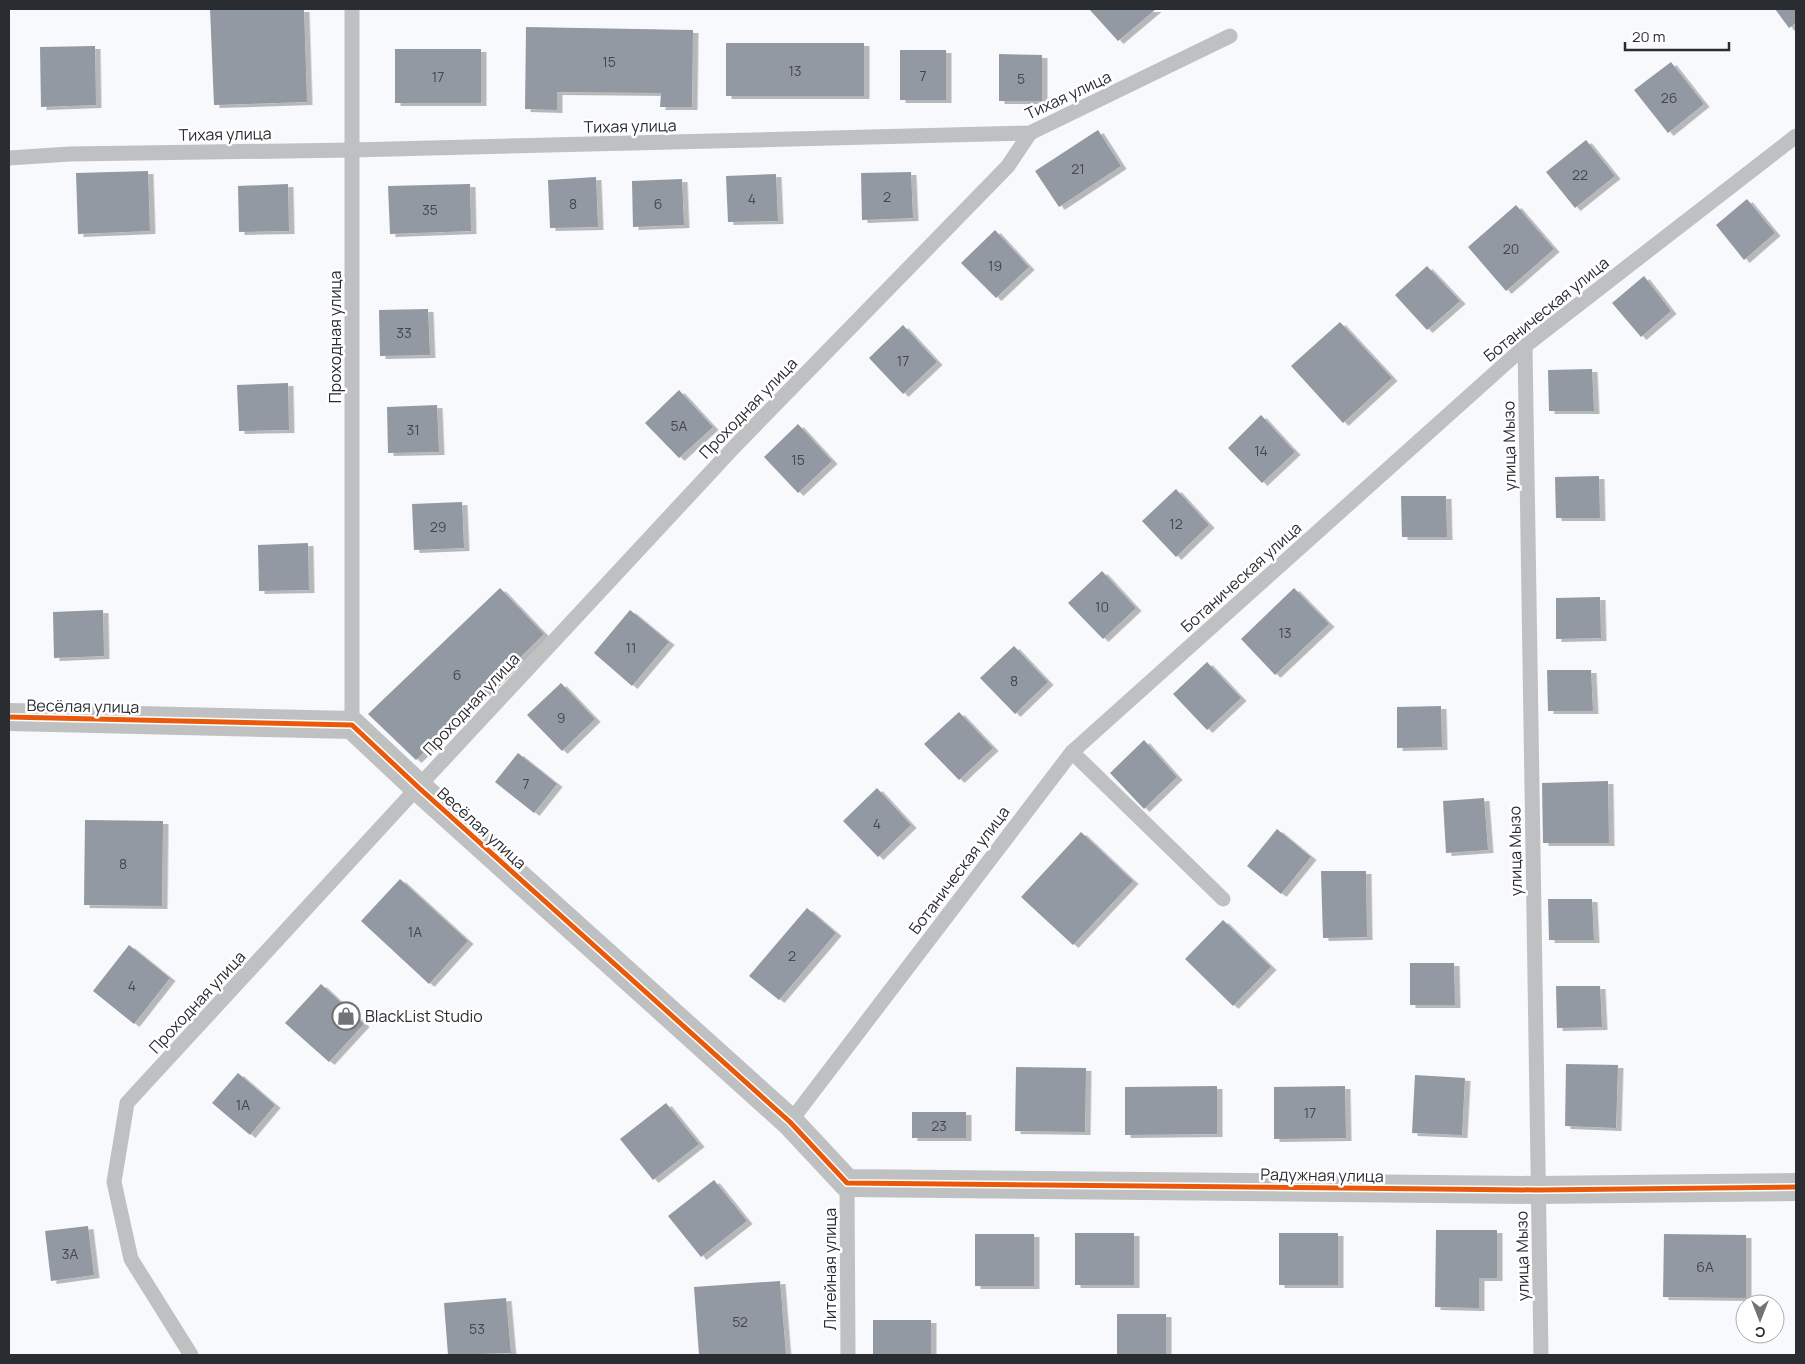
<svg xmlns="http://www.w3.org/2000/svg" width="1805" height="1364" font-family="Manrope,sans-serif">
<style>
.building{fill:#9399a2;filter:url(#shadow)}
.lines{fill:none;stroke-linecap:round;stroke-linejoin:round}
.lane{stroke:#bfc0c1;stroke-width:15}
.street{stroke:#bfc0c1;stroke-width:28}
.cycleway-casing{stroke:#fff;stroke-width:8}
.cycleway{stroke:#e8590c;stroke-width:5}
.labels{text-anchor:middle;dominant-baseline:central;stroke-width:5;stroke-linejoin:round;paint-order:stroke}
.number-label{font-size:14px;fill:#44474c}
.street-label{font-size:16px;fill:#292c30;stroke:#fff}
.poi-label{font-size:16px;fill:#292c30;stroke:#fff;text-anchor:start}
</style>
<defs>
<filter id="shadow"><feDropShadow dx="5.5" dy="3" stdDeviation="0" flood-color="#0004"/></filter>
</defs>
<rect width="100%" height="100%" fill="#f7f9fc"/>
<!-- building -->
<g class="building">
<polygon points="210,9 304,9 307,102 214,105"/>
<polygon points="1089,9 1156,9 1118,41"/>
<polygon points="1775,9 1796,9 1796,23 1789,28"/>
<polygon points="526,27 693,30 692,107 660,107 661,93 557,92 557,110 525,109"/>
<rect x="726" y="43" width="138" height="53"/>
<polygon points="95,46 96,105 41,107 40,47"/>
<rect x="395" y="49" width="86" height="54"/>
<rect x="900" y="50" width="46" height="50"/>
<polygon points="999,54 1042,55 1042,101 999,101"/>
<polygon points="1671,62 1704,104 1668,133 1634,90"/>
<polygon points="1098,130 1121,166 1059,207 1035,171"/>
<polygon points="1586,140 1615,176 1575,208 1546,172"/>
<polygon points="148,171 150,231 78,234 76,173"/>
<polygon points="911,172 913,218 862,220 861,173"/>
<polygon points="776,174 778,221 728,222 726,176"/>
<polygon points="596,177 598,227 550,228 548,180"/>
<polygon points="682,179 684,225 633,227 632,181"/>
<polygon points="288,184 289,231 239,232 238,186"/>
<polygon points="470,184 471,231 390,234 388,186"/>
<polygon points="1747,199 1775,233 1744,260 1716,225"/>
<polygon points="1516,205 1554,249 1506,291 1468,247"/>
<polygon points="995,230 1029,267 996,298 961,263"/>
<polygon points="1427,266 1460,301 1427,330 1395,295"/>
<polygon points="1644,276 1671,311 1641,337 1612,303"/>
<polygon points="428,309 430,355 380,356 379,310"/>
<polygon points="1340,322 1392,378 1343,423 1291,366"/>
<polygon points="903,325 937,362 903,394 869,358"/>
<polygon points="1592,369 1594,411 1549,411 1548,370"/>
<polygon points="288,383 289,430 239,431 237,385"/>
<polygon points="679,390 713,427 679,458 645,423"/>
<polygon points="437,405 439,452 388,453 387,407"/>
<polygon points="1261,415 1295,452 1262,483 1228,448"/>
<polygon points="798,424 832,461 798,493 764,457"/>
<polygon points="1599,476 1600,518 1556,518 1555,477"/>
<polygon points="1176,489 1209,525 1176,557 1142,521"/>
<polygon points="1401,496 1446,496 1447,537 1402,537"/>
<polygon points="462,502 464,548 414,550 412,504"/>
<polygon points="308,543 309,590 259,591 258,545"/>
<polygon points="1102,571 1136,608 1103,639 1068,603"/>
<polygon points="500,588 544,634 416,760 368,714"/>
<polygon points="1294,588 1329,624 1275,675 1241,639"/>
<polygon points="1600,597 1601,638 1556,639 1556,598"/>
<polygon points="103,610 104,656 54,658 53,612"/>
<polygon points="630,610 669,642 632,686 594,653"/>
<polygon points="1014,646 1048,682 1015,714 980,678"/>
<polygon points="1207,662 1241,698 1207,730 1173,694"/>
<polygon points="1547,670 1591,670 1593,711 1548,711"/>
<polygon points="561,683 595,719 562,751 527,715"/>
<polygon points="1441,706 1442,747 1397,748 1397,707"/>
<polygon points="959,712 993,748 959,780 924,744"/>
<polygon points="1144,740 1177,777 1144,809 1110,773"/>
<polygon points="518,753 557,784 534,813 495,782"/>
<polygon points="1608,781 1609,843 1543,843 1542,783"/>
<polygon points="877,788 911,825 878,857 843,821"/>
<polygon points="1484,798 1488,850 1446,853 1443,801"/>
<polygon points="85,820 163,821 162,906 84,905"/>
<polygon points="1277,829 1311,857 1281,894 1247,866"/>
<polygon points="1081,832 1133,881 1073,945 1021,897"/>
<polygon points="1321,871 1366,871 1367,937 1323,938"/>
<polygon points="400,879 468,941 429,984 361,921"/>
<polygon points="1548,899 1592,899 1594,940 1549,940"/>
<polygon points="807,908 836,933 779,1000 749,976"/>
<polygon points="1223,920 1271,967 1233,1006 1185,959"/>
<polygon points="129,945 170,978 134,1024 93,991"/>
<polygon points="1410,963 1454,963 1455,1005 1410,1005"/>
<polygon points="321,984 364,1024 329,1062 285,1023"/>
<polygon points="1556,986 1600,986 1602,1027 1557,1028"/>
<polygon points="1566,1064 1618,1065 1616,1128 1565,1126"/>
<polygon points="1016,1067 1086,1068 1085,1132 1015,1131"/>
<polygon points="238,1073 275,1105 250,1135 212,1103"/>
<polygon points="1415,1075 1465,1078 1462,1135 1412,1133"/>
<polygon points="1217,1086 1217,1134 1125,1135 1125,1087"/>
<polygon points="1345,1086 1346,1138 1274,1139 1274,1087"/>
<polygon points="666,1103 699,1144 653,1180 620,1139"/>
<rect x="912" y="1112" width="54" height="26"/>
<polygon points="714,1180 747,1221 701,1257 668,1216"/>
<polygon points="88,1226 94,1275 51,1281 45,1231"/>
<polygon points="1436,1230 1497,1230 1497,1278 1479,1278 1479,1308 1435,1307"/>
<rect x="1075" y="1233" width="59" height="52"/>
<rect x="1279" y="1233" width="59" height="52"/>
<rect x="975" y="1234" width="59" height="52"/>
<polygon points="1664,1234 1746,1235 1746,1298 1663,1297"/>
<polygon points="780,1281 786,1355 699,1355 694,1287"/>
<polygon points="506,1298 511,1353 448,1355 444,1303"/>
<rect x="1117" y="1314" width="49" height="41"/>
<rect x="873" y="1320" width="58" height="35"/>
</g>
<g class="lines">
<!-- lane -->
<g class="lane">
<polyline points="9,158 70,154 353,150 1030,133 1230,36"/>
<polyline points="1525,346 1541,1355"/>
<polyline points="352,725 352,9"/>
<polyline points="1072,752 1223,899"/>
<polyline points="790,1122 1072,752 1525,346 1796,136"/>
<polyline points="847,1183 848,1355"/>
<polyline points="191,1355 131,1259 114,1182 127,1103 418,787 736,445 1008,166 1030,133"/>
</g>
<!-- street -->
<polyline class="street" points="9,717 352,725 418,787 790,1122 847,1183 1538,1190 1796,1187"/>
<!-- cycleway casing -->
<g class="cycleway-casing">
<polyline id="cycleway" points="9,717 352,725 418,787 790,1122 847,1183 1538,1190 1796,1187"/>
</g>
<!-- cycleway -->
<use href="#cycleway" class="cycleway"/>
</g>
<!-- icons -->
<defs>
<g id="shop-ring" transform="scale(1.4375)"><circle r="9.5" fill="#fff" stroke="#717477" stroke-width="1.5"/><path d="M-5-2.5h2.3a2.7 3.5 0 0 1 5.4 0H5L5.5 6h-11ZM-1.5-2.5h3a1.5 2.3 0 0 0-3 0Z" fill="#717477"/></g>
</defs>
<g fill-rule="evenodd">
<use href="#shop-ring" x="346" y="1016"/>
</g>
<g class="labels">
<!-- number labels -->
<g class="number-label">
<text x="609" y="61">15</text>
<text x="795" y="70">13</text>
<text x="923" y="75">7</text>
<text x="438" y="76">17</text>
<text x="1021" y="78">5</text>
<text x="1669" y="97">26</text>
<text x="1078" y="168">21</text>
<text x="1580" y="174">22</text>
<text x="887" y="196">2</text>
<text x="752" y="198">4</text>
<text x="573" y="203">8</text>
<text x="658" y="203">6</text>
<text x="430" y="209">35</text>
<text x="1511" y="248">20</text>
<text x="995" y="265">19</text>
<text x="404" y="332">33</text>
<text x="903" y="360">17</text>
<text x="679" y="425">5А</text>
<text x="413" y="429">31</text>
<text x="1261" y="450">14</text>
<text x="798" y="459">15</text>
<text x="1176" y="523">12</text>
<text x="438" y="526">29</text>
<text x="1102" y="606">10</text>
<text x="1285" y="632">13</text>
<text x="631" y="647">11</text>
<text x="457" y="674">6</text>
<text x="1014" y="680">8</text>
<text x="561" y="717">9</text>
<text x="526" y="783">7</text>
<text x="877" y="823">4</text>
<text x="123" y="863">8</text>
<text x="415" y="931">1А</text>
<text x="792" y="955">2</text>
<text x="132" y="985">4</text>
<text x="243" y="1104">1А</text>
<text x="1310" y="1112">17</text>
<text x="939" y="1125">23</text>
<text x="70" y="1253">3А</text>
<text x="1705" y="1266">6А</text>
<text x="740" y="1321">52</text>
<text x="477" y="1328">53</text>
</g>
<!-- street labels -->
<g class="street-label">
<text transform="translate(1068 95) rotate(-25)">Тихая улица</text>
<text transform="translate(630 126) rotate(-1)">Тихая улица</text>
<text transform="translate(225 134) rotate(-1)">Тихая улица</text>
<text transform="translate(1546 309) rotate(-39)">Ботаническая улица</text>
<text transform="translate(335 337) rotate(-90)">Проходная улица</text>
<text transform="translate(748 408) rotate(-46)">Проходная улица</text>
<text transform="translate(1509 446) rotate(-91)">улица Мызо</text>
<text transform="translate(1241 577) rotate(-42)">Ботаническая улица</text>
<text transform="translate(471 704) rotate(-47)">Проходная улица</text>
<text transform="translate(83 706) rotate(1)">Весёлая улица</text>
<text transform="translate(482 828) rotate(42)">Весёлая улица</text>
<text transform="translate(1515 851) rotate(-91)">улица Мызо</text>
<text transform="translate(959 870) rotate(-53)">Ботаническая улица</text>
<text transform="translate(197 1002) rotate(-47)">Проходная улица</text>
<text transform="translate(1322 1175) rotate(1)">Радужная улица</text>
<text transform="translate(1522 1256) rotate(-91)">улица Мызо</text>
<text transform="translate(830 1269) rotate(-90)">Литейная улица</text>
</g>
<!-- poi labels -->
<g class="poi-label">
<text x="365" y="1016">BlackList Studio</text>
</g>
</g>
<!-- border -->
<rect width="1805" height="1364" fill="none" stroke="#292c30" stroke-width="20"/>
<!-- north arrow -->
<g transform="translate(1760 1319) rotate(180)"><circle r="24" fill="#ffffff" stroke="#a9abac"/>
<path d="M0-4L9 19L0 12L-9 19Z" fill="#717477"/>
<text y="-8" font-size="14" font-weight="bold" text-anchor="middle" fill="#292c30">С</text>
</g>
<!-- scale -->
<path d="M1625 42v8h104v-8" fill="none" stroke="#292c30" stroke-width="2.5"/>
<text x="1632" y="42" font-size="15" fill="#292c30" stroke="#ffffff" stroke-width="4" paint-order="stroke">20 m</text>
</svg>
